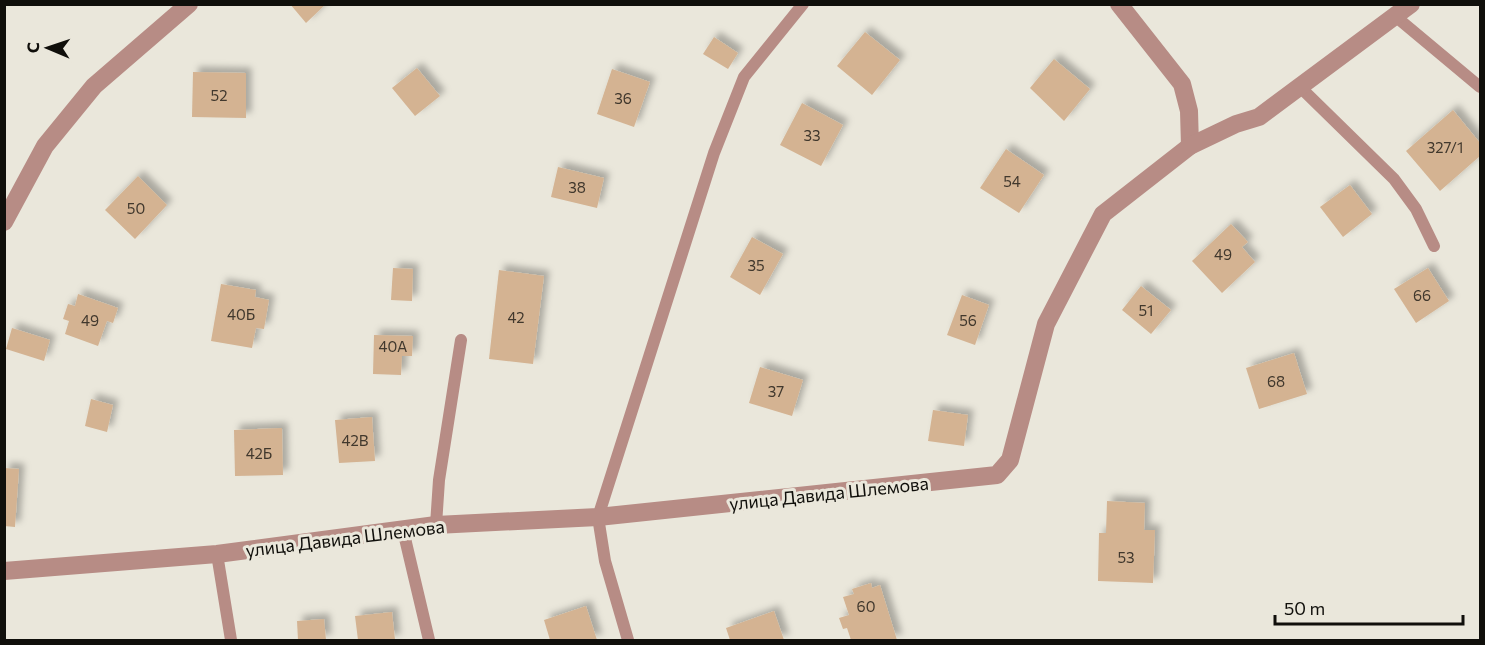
<svg xmlns="http://www.w3.org/2000/svg" width="1485" height="645" font-family="Commissioner,sans-serif">
<style>
.building{fill:#d4b392;filter:url(#shadow)}
.lines{fill:none;stroke-linecap:round;stroke-linejoin:round}
.lane{stroke:#b78c85;stroke-width:12}
.street{stroke:#b78c85;stroke-width:18}
.labels{text-anchor:middle;dominant-baseline:central;stroke-width:6;stroke-linejoin:round;paint-order:stroke}
.number-label{font-size:15px;fill:#41382d}
.street-label{font-size:18px;fill:#100f0b;stroke:#eae7db}
</style>
<defs>
<filter id="shadow"><feDropShadow dx="5.5" dy="-5.5" stdDeviation="3" flood-color="#0004"/></filter>
</defs>
<rect width="100%" height="100%" fill="#eae7db"/>
<!-- building -->
<g class="building">
<polygon points="290,4 326,4 306,23"/>
<polygon points="865,32 900,60 872,95 837,66"/>
<polygon points="714,37 738,53 728,69 703,54"/>
<polygon points="1054,59 1090,89 1064,121 1030,88"/>
<polygon points="417,68 440,96 415,116 392,88"/>
<polygon points="612,69 650,82 634,127 597,114"/>
<polygon points="193,72 246,73 246,118 192,117"/>
<polygon points="802,103 843,125 821,166 780,145"/>
<polygon points="1453,110 1480,143 1480,156 1440,191 1406,151"/>
<polygon points="1006,149 1044,175 1019,213 980,188"/>
<polygon points="558,167 604,178 597,208 551,197"/>
<polygon points="138,176 167,205 135,239 105,210"/>
<polygon points="1350,185 1372,214 1343,237 1320,207"/>
<polygon points="1231,224 1248,242 1242,247 1255,262 1222,293 1192,261"/>
<polygon points="752,237 783,254 760,295 730,277"/>
<polygon points="393,268 413,269 412,301 391,300"/>
<polygon points="1428,268 1449,301 1416,323 1394,289"/>
<polygon points="499,270 544,276 533,364 489,359"/>
<polygon points="221,284 256,290 255,297 269,300 264,329 256,328 252,348 211,341"/>
<polygon points="1141,286 1171,310 1151,334 1122,310"/>
<polygon points="78,294 118,308 113,323 107,321 98,346 65,334 69,321 63,319 68,304 75,306"/>
<polygon points="962,295 989,305 975,345 947,335"/>
<polygon points="12,328 50,340 44,361 6,349"/>
<polygon points="374,335 413,336 412,356 402,356 401,375 373,374"/>
<polygon points="1294,353 1307,394 1259,409 1246,368"/>
<polygon points="760,367 803,380 792,416 749,403"/>
<polygon points="91,399 113,405 107,432 85,426"/>
<polygon points="933,410 968,415 964,446 928,441"/>
<polygon points="372,417 375,461 339,463 335,420"/>
<polygon points="282,428 283,475 235,476 234,430"/>
<polygon points="4,468 19,469 15,527 4,526"/>
<polygon points="1107,501 1145,503 1144,530 1155,530 1153,583 1098,581 1099,533 1106,533"/>
<polygon points="871,583 872,588 880,585 897,640 851,640 847,628 843,629 839,618 849,615 843,597 854,594 852,589"/>
<polygon points="586,606 597,640 550,640 544,620"/>
<polygon points="774,611 784,640 730,640 726,628"/>
<polygon points="392,612 395,640 358,640 355,616"/>
<polygon points="324,619 326,640 298,640 297,621"/>
</g>
<g class="lines">
<!-- lane -->
<g class="lane">
<polyline points="1395,16 1480,87"/>
<polyline points="1300,87 1394,179 1416,209 1434,246"/>
<polyline points="436,525 439,480 461,340"/>
<polyline points="403,530 429,640"/>
<polyline points="217,554 231,640"/>
<polyline points="628,640 605,561 598,517 714,153 744,77 803,4"/>
</g>
<!-- street -->
<g class="street">
<polyline points="1119,4 1182,84 1189,111 1190,146"/>
<polyline points="4,222 45,146 94,86 189,4"/>
<polyline points="4,571 217,554 436,525 598,517 997,475 1010,460 1046,324 1103,214 1190,146 1236,124 1259,117 1411,4"/>
</g>
</g>
<g class="labels">
<!-- number labels -->
<g class="number-label">
<text x="219" y="95">52</text>
<text x="623" y="98">36</text>
<text x="812" y="135">33</text>
<text x="1445" y="147">327/1</text>
<text x="1012" y="181">54</text>
<text x="577" y="187">38</text>
<text x="136" y="208">50</text>
<text x="1223" y="254">49</text>
<text x="756" y="265">35</text>
<text x="1422" y="295">66</text>
<text x="1146" y="310">51</text>
<text x="241" y="314">40Б</text>
<text x="516" y="317">42</text>
<text x="90" y="320">49</text>
<text x="968" y="320">56</text>
<text x="393" y="346">40А</text>
<text x="1276" y="381">68</text>
<text x="776" y="391">37</text>
<text x="355" y="440">42В</text>
<text x="259" y="453">42Б</text>
<text x="1126" y="557">53</text>
<text x="866" y="606">60</text>
</g>
<!-- street labels -->
<g class="street-label">
<text transform="translate(829 493) rotate(-6)">улица Давида Шлемова</text>
<text transform="translate(345 538) rotate(-7)">улица Давида Шлемова</text>
</g>
</g>
<!-- border -->
<rect width="1485" height="645" fill="none" stroke="#100f0b" stroke-width="12"/>
<!-- north arrow -->
<g transform="translate(48 48) rotate(272)" stroke="#eae7db" stroke-width="4.5" paint-order="stroke">
<path d="M0-4.5L10 22L0 15L-10 22Z" fill="#100f0b"/>
<text y="-9" font-size="16" font-weight="bold" text-anchor="middle" fill="#100f0b">С</text>
</g>
<!-- scale -->
<path d="M1275 615v9h188v-9" fill="none" stroke="#100f0b" stroke-width="3"/>
<text x="1284" y="615" font-size="18" fill="#100f0b" stroke="#eae7db" stroke-width="4.5" paint-order="stroke">50 m</text>
</svg>
